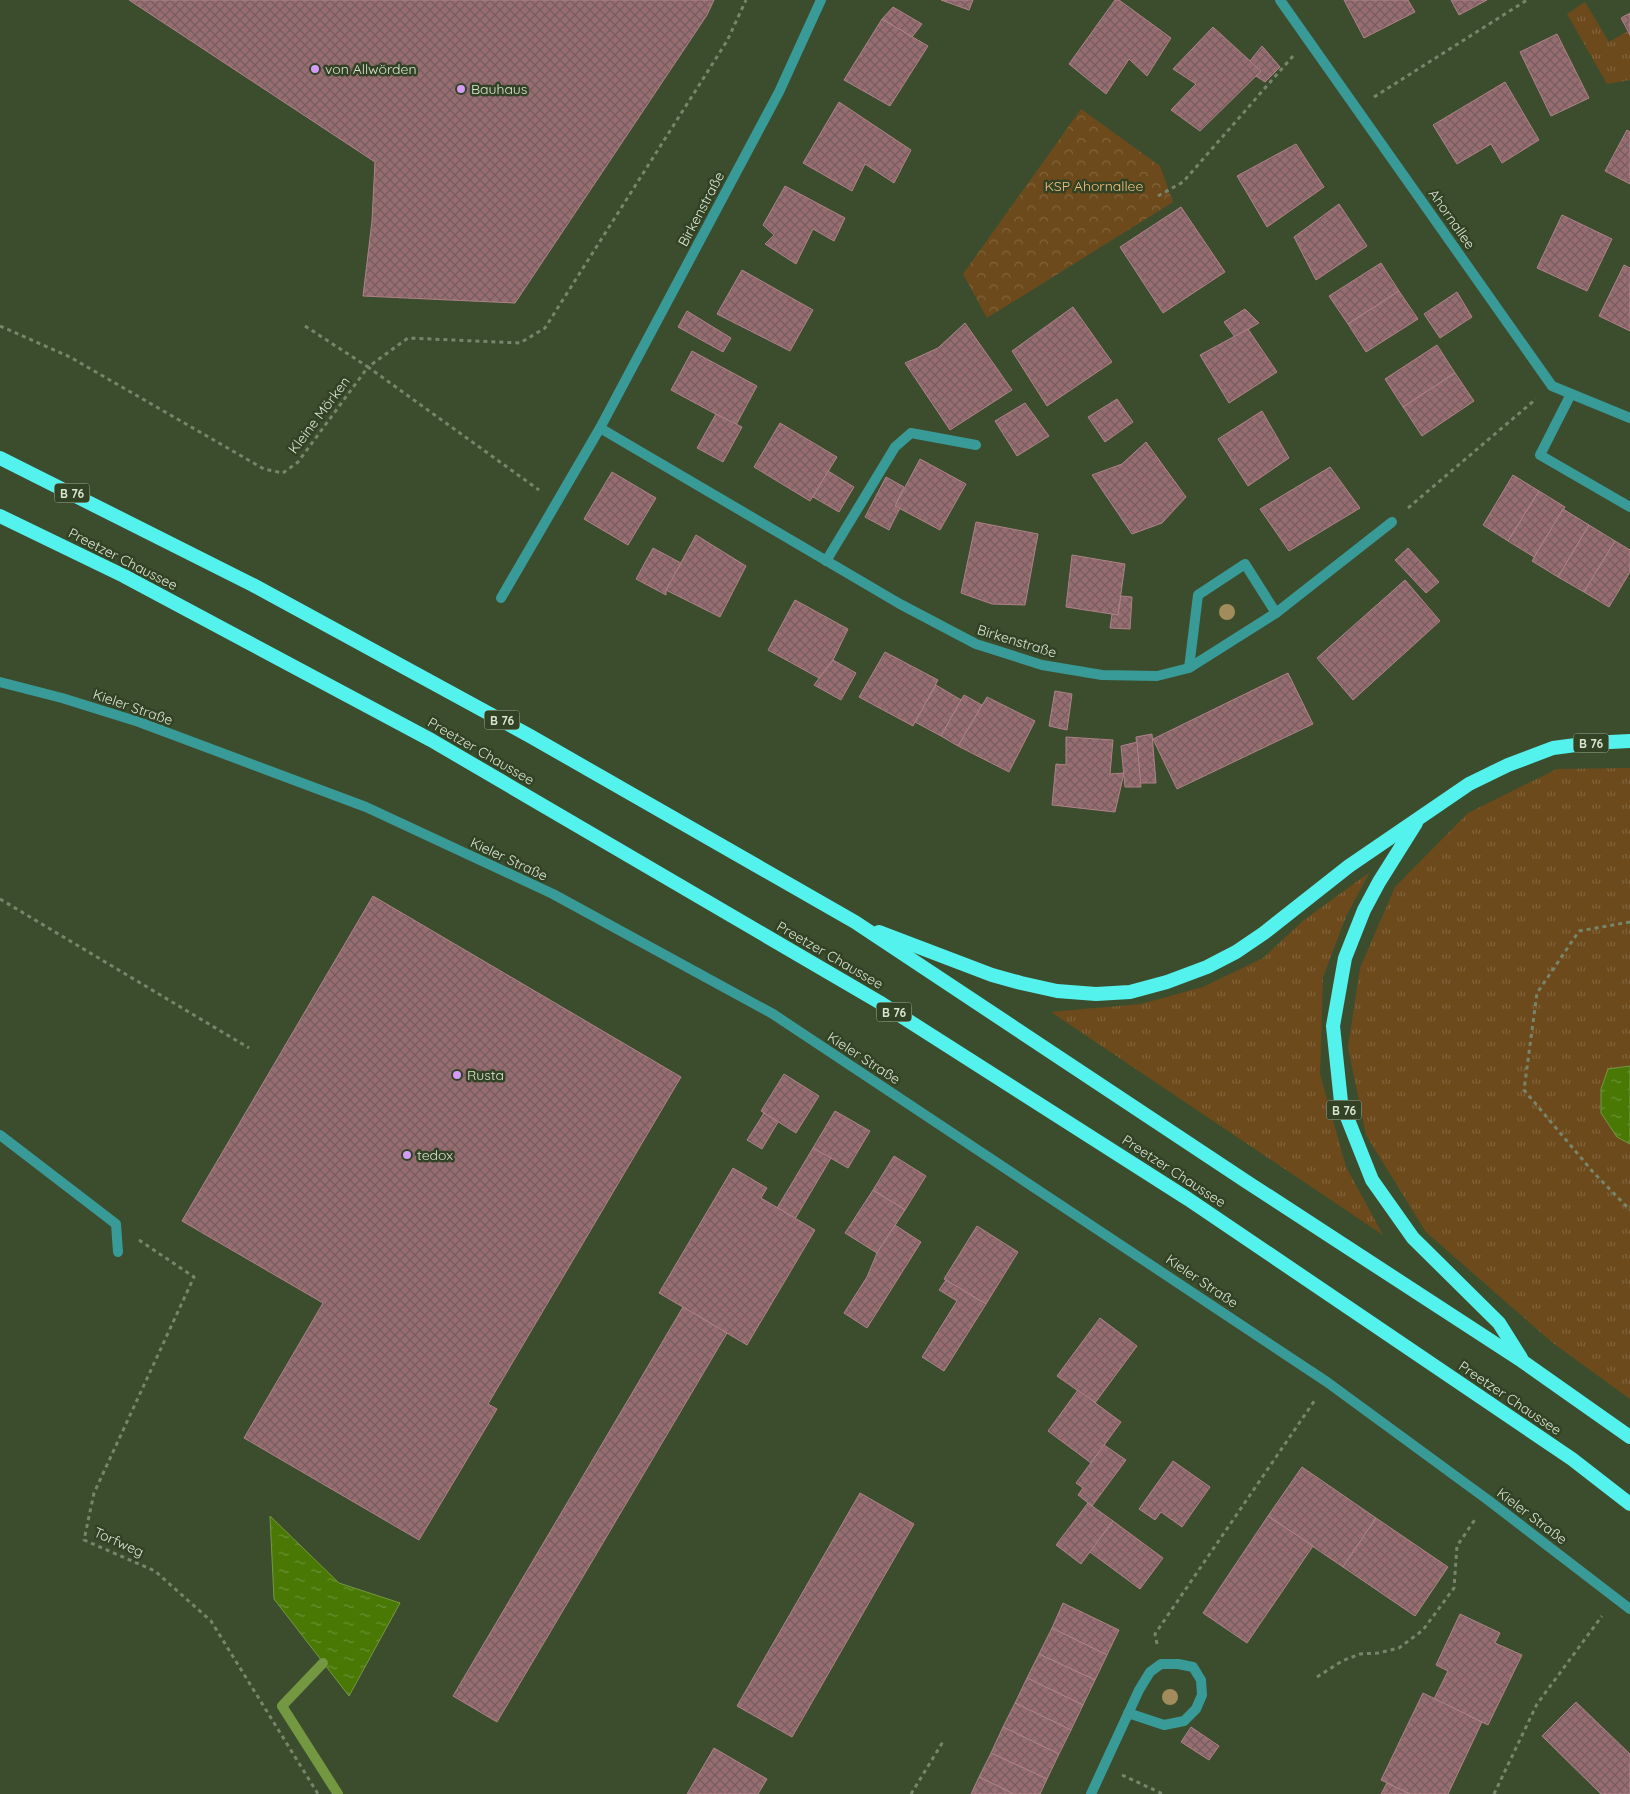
<svg xmlns="http://www.w3.org/2000/svg" width="1630" height="1794" font-family="Quicksand,sans-serif">
<style>
.grass{fill:url(#grass-tufts)}
.park{fill:url(#park-crowns)}
.water{fill:url(#water-ripples);stroke:#749842}
.lines{fill:none;stroke-linecap:round;stroke-linejoin:round}
.stream{stroke:#749842;stroke-width:10}
.building{fill:url(#building-cross-hatch);stroke:#ae8287}
.path{stroke:#77866b;stroke-width:3;stroke-dasharray:4 4;stroke-linecap:butt}
.service{stroke:#399b97;stroke-width:10}
.minor{stroke:#399b97;stroke-width:10}
.trunk{stroke:#54f2ed;stroke-width:14}
.tree{fill:#a28c5b}
.poi-dot{fill:#d59bfa;stroke:#324224;stroke-width:2}
.labels{text-anchor:middle;dominant-baseline:central;stroke-width:5;stroke-linejoin:round;paint-order:stroke}
.shield{fill:#324224;stroke:#a7b39d;stroke-width:1}
.shield-label{font-size:12px;font-weight:bold;fill:#d9e4d1}
.poi-label{font-size:14px;fill:#d9e4d1;stroke:#324224;text-anchor:start}
.park-label{font-size:14px;fill:#f5c07f;stroke:#324224}
.street-label{font-size:14px;fill:#d9e4d1;stroke:#324224}
</style>
<defs>
<pattern id="grass-tufts" width="24" height="20" patternUnits="userSpaceOnUse" patternTransform="scale(1.25)"><rect width="24" height="20" fill="#6d4a1c"/><path d="M3 7l-1-3M5 7V3M7 7l1-3M15 17l-1-3M17 17v-4M19 17l1-3" fill="none" stroke="#81643c"/></pattern>
<pattern id="park-crowns" width="20" height="18" patternUnits="userSpaceOnUse" patternTransform="scale(1.25)"><rect width="20" height="18" fill="#6d4a1c"/><path d="M2 6a3 3 0 1 1 6 0M12 15a3 3 0 1 1 6 0" fill="none" stroke="#81643c"/></pattern>
<pattern id="water-ripples" width="26" height="14" patternUnits="userSpaceOnUse" patternTransform="scale(1.25)"><rect width="26" height="14" fill="#497804"/><path d="M2 4q2-2 4 0t4 0M15 11q2-2 4 0t4 0" fill="none" stroke="#6b9133"/></pattern>
<pattern id="building-cross-hatch" width="8" height="8" patternUnits="userSpaceOnUse" patternTransform="scale(1.25)"><rect width="8" height="8" fill="#976d72"/><path d="M0 0l8 8M0 8l8-8" fill="none" stroke="#755d5e"/></pattern>
</defs>
<rect width="100%" height="100%" fill="#3c4d2e"/>
<!-- grass -->
<g class="grass">
<polygon points="1585,2 1609,42 1628,31 1630,35 1630,80 1607,84 1567,14"/>
<polygon points="1630,768 1630,1399 1553,1343 1426,1232 1366,1135 1348,1047 1360,968 1395,887 1468,813 1557,769"/>
<polygon points="1370,872 1347,914 1323,977 1320,1074 1346,1167 1383,1235 1051,1012 1141,1004 1203,987 1263,958 1304,920"/>
</g>
<!-- park -->
<polygon class="park" points="1081,109 1160,166 1173,202 987,318 963,274"/>
<!-- water -->
<g class="water">
<polygon points="1630,1066 1630,1144 1617,1137 1601,1113 1601,1089 1608,1069"/>
<polygon points="270,1516 339,1583 400,1603 349,1696 274,1599"/>
</g>
<g class="lines">
<!-- stream -->
<polyline class="stream" points="323,1663 282,1706 338,1794"/>
</g>
<!-- building -->
<g class="building">
<polygon points="129,0 714,0 707,15 515,303 363,296 372,221 375,162"/>
<polygon points="941,0 973,0 969,10"/>
<polygon points="1115,0 1119,0 1171,38 1147,76 1129,59 1106,94 1069,64"/>
<polygon points="1344,0 1408,0 1415,12 1364,38"/>
<polygon points="1451,0 1487,0 1459,15"/>
<polygon points="893,7 922,24 912,37 882,19"/>
<polygon points="1630,13 1630,35 1621,18"/>
<polygon points="882,19 928,46 890,106 844,80"/>
<polygon points="1213,27 1261,71 1200,131 1171,110 1196,84 1173,69"/>
<polygon points="1557,34 1589,98 1551,116 1520,52"/>
<polygon points="1262,46 1280,67 1265,82 1256,76 1261,71 1250,61"/>
<polygon points="1505,82 1539,140 1502,163 1491,144 1457,164 1433,125"/>
<polygon points="839,102 911,150 894,183 865,164 852,191 803,163"/>
<polygon points="1627,130 1630,132 1630,184 1605,171"/>
<polygon points="1296,144 1324,187 1267,227 1237,176"/>
<polygon points="785,186 845,218 834,241 813,229 796,264 765,244 774,235 763,225"/>
<polygon points="1339,204 1367,246 1316,280 1294,237"/>
<polygon points="1181,207 1225,272 1163,313 1120,247"/>
<polygon points="1562,215 1612,239 1587,291 1537,268"/>
<polygon points="1381,263 1399,291 1348,324 1329,296"/>
<polygon points="1624,265 1630,268 1630,331 1599,316"/>
<polygon points="742,270 813,310 790,351 717,314"/>
<polygon points="1399,291 1418,319 1366,352 1348,324"/>
<polygon points="1457,292 1472,317 1440,338 1424,314"/>
<polygon points="1073,307 1112,362 1047,406 1012,351"/>
<polygon points="1245,309 1259,323 1235,337 1224,322"/>
<polygon points="687,311 731,338 723,352 678,327"/>
<polygon points="965,323 1012,390 950,430 905,363 938,348"/>
<polygon points="1248,329 1277,372 1229,403 1200,355"/>
<polygon points="1437,345 1455,373 1403,407 1385,379"/>
<polygon points="692,351 757,386 736,425 671,390"/>
<polygon points="1455,373 1474,401 1422,436 1403,407"/>
<polygon points="1117,399 1133,422 1105,442 1088,417"/>
<polygon points="1025,403 1049,436 1017,456 995,421"/>
<polygon points="1262,411 1289,458 1248,486 1218,439"/>
<polygon points="716,414 742,427 723,462 697,448"/>
<polygon points="780,423 837,457 810,501 754,467"/>
<polygon points="1146,442 1186,497 1162,523 1132,534 1092,475 1122,464"/>
<polygon points="920,459 966,484 940,530 895,506"/>
<polygon points="1330,467 1360,508 1289,551 1260,509"/>
<polygon points="828,471 854,487 839,512 813,497"/>
<polygon points="612,472 656,498 628,545 584,519"/>
<polygon points="1513,475 1539,491 1508,541 1483,525"/>
<polygon points="886,477 904,487 895,506 900,508 889,530 865,517"/>
<polygon points="1539,491 1565,507 1534,557 1508,541"/>
<polygon points="1563,509 1589,525 1558,577 1532,561"/>
<polygon points="976,522 1038,534 1025,605 992,604 961,593"/>
<polygon points="1589,525 1615,541 1584,592 1558,577"/>
<polygon points="696,535 746,566 720,617 666,590"/>
<polygon points="1615,541 1630,550 1630,572 1609,607 1584,592"/>
<polygon points="653,548 681,563 666,590 666,595 636,579"/>
<polygon points="1408,548 1439,582 1426,593 1395,560"/>
<polygon points="1072,555 1125,564 1118,615 1066,607"/>
<polygon points="1405,580 1440,621 1353,700 1317,658"/>
<polygon points="1121,596 1132,597 1130,629 1110,628 1112,614 1118,615"/>
<polygon points="795,600 848,629 833,660 819,678 768,650"/>
<polygon points="885,652 938,680 913,726 859,697"/>
<polygon points="833,660 856,673 841,700 814,685"/>
<polygon points="1288,673 1313,724 1177,789 1153,739"/>
<polygon points="936,685 961,700 941,736 915,722"/>
<polygon points="1055,691 1072,694 1067,730 1049,726"/>
<polygon points="964,695 982,705 958,746 941,736"/>
<polygon points="987,697 1035,721 1009,772 958,746"/>
<polygon points="1152,734 1156,783 1140,783 1136,737"/>
<polygon points="1066,737 1113,740 1110,774 1124,773 1115,812 1052,805 1056,764 1066,765"/>
<polygon points="1137,742 1141,787 1125,787 1121,746"/>
<polygon points="373,896 681,1077 488,1404 497,1409 419,1540 244,1438 323,1303 182,1221"/>
<polygon points="784,1074 819,1096 796,1133 761,1111"/>
<polygon points="835,1111 870,1131 848,1168 813,1148"/>
<polygon points="764,1113 778,1122 762,1149 747,1140"/>
<polygon points="813,1148 831,1158 795,1219 777,1208"/>
<polygon points="894,1156 926,1176 905,1210 873,1190"/>
<polygon points="733,1168 767,1188 761,1198 815,1230 747,1345 659,1293"/>
<polygon points="873,1190 905,1210 877,1253 845,1233"/>
<polygon points="895,1225 921,1242 867,1328 844,1313 867,1277 877,1253"/>
<polygon points="977,1226 1018,1252 986,1304 944,1279"/>
<polygon points="946,1280 986,1304 944,1371 922,1357 957,1301 939,1290"/>
<polygon points="683,1307 727,1333 497,1722 453,1696"/>
<polygon points="1100,1318 1137,1346 1095,1403 1057,1376"/>
<polygon points="1078,1390 1121,1422 1091,1463 1048,1431"/>
<polygon points="1104,1445 1126,1460 1092,1506 1078,1495 1083,1488 1076,1483"/>
<polygon points="1173,1461 1210,1487 1182,1527 1161,1512 1155,1520 1139,1509"/>
<polygon points="1302,1467 1376,1518 1343,1567 1268,1516"/>
<polygon points="860,1493 914,1524 792,1737 737,1706"/>
<polygon points="1088,1503 1113,1521 1081,1564 1056,1545"/>
<polygon points="1268,1516 1313,1546 1247,1643 1203,1613"/>
<polygon points="1376,1518 1448,1567 1415,1616 1343,1567"/>
<polygon points="1113,1521 1163,1558 1140,1589 1090,1552"/>
<polygon points="1063,1603 1119,1630 1107,1655 1052,1628"/>
<polygon points="1460,1614 1500,1633 1495,1643 1522,1655 1488,1725 1434,1699 1448,1671 1436,1665"/>
<polygon points="1052,1628 1107,1655 1095,1680 1039,1654"/>
<polygon points="1039,1654 1095,1680 1083,1705 1027,1678"/>
<polygon points="1027,1678 1083,1705 1071,1730 1015,1703"/>
<polygon points="1423,1693 1482,1722 1448,1794 1410,1794 1381,1780"/>
<polygon points="1576,1702 1630,1754 1630,1794 1601,1794 1542,1736"/>
<polygon points="1015,1703 1071,1730 1059,1754 1003,1727"/>
<polygon points="1003,1727 1059,1754 1047,1779 991,1753"/>
<polygon points="1191,1727 1219,1746 1209,1760 1181,1742"/>
<polygon points="714,1748 767,1779 758,1794 687,1794"/>
<polygon points="991,1753 1047,1779 1040,1794 1014,1794 979,1777"/>
<polygon points="979,1777 1014,1794 971,1794"/>
<polygon points="1387,1783 1410,1794 1381,1794"/>
</g>
<g class="lines">
<!-- path -->
<g class="path">
<polyline points="1374,97 1527,0"/>
<polyline points="1158,196 1183,182 1293,56"/>
<polyline points="0,326 70,357 264,469 283,473 298,462 368,367 539,490"/>
<polyline points="305,326 368,367 408,338 520,343 545,328 727,41 746,0"/>
<polyline points="1408,508 1536,399"/>
<polyline points="0,899 249,1048"/>
<polyline points="1630,922 1579,931 1537,993 1524,1090 1593,1172 1630,1210"/>
<polyline points="139,1240 194,1277 94,1493 84,1540 155,1571 211,1621 318,1794"/>
<polyline points="1157,1644 1155,1634 1315,1400"/>
<polyline points="1317,1677 1342,1661 1360,1654 1378,1653 1399,1648 1423,1630 1454,1588 1457,1546 1476,1518"/>
<polyline points="1122,1775 1163,1794"/>
<polyline points="911,1794 944,1740"/>
<polyline points="1494,1794 1537,1704 1602,1616"/>
</g>
<!-- service -->
<g class="service">
<polyline points="1571,394 1540,455 1630,507"/>
<polyline points="1276,613 1392,522"/>
<polyline points="0,1135 116,1224 118,1252"/>
</g>
<!-- minor -->
<g class="minor">
<polyline points="821,0 779,92 600,428 900,604 976,644 1042,665 1102,675 1157,676 1189,668 1276,613 1245,564 1198,595 1189,668"/>
<polyline points="1280,0 1552,386 1630,418"/>
<polyline points="826,561 895,447 911,433 976,445"/>
<polyline points="501,598 600,428"/>
<polyline points="0,682 62,698 139,722 366,807 553,894 773,1014 1327,1382 1488,1500 1630,1609"/>
<polyline points="1091,1794 1139,1690 1150,1672 1161,1664 1178,1664 1193,1667 1201,1680 1202,1695 1196,1709 1184,1721 1164,1725 1128,1713"/>
</g>
<!-- trunk -->
<g class="trunk">
<polyline points="0,458 253,585 530,736 855,922 1247,1182 1522,1361 1630,1437"/>
<polyline points="0,516 124,576 431,740 879,1002 1188,1199 1572,1459 1630,1504"/>
<polyline points="1416,823 1379,882 1364,910 1345,958 1333,1026 1341,1102 1372,1180 1413,1238 1499,1323 1521,1358"/>
<polyline points="879,932 992,975 1021,983 1057,991 1096,994 1130,992 1167,982 1207,967 1236,952 1264,933 1349,866 1469,784 1508,765 1553,748 1591,743 1630,741"/>
</g>
</g>
<!-- trees -->
<g class="tree">
<circle cx="1227" cy="612" r="8"/>
<circle cx="1170" cy="1697" r="8"/>
</g>
<!-- markers -->
<g class="poi-dot">
<circle cx="315" cy="69" r="5"/>
<circle cx="461" cy="89" r="5"/>
<circle cx="457" cy="1075" r="5"/>
<circle cx="407" cy="1155" r="5"/>
</g>
<g class="labels">
<!-- shield labels -->
<g class="shield">
<rect x="54.5" y="483.5" width="35" height="19" rx="4"/>
<rect x="484.5" y="710.5" width="35" height="19" rx="4"/>
<rect x="1573.5" y="733.5" width="35" height="19" rx="4"/>
<rect x="876.5" y="1002.5" width="35" height="19" rx="4"/>
<rect x="1326.5" y="1100.5" width="35" height="19" rx="4"/>
</g>
<g class="shield-label">
<text x="72" y="493">B 76</text>
<text x="502" y="720">B 76</text>
<text x="1591" y="743">B 76</text>
<text x="894" y="1012">B 76</text>
<text x="1344" y="1110">B 76</text>
</g>
<!-- poi labels -->
<g class="poi-label">
<text x="325" y="69">von Allwörden</text>
<text x="471" y="89">Bauhaus</text>
<text x="467" y="1075">Rusta</text>
<text x="417" y="1155">tedox</text>
</g>
<!-- park labels -->
<g class="park-label">
<text x="1094" y="186">KSP Ahornallee</text>
</g>
<!-- street labels -->
<g class="street-label">
<text transform="translate(701 209) rotate(-62)">Birkenstraße</text>
<text transform="translate(1452 219) rotate(55)">Ahornallee</text>
<text transform="translate(319 415) rotate(-53)">Kleine Mörken</text>
<text transform="translate(123 559) rotate(27)">Preetzer Chaussee</text>
<text transform="translate(1017 641) rotate(17)">Birkenstraße</text>
<text transform="translate(133 707) rotate(19)">Kieler Straße</text>
<text transform="translate(481 751) rotate(30)">Preetzer Chaussee</text>
<text transform="translate(509 859) rotate(25)">Kieler Straße</text>
<text transform="translate(830 955) rotate(30)">Preetzer Chaussee</text>
<text transform="translate(864 1058) rotate(33)">Kieler Straße</text>
<text transform="translate(1174 1171) rotate(33)">Preetzer Chaussee</text>
<text transform="translate(1202 1281) rotate(34)">Kieler Straße</text>
<text transform="translate(1510 1398) rotate(34)">Preetzer Chaussee</text>
<text transform="translate(1532 1516) rotate(37)">Kieler Straße</text>
<text transform="translate(119 1542) rotate(24)">Torfweg</text>
</g>
</g>
</svg>
